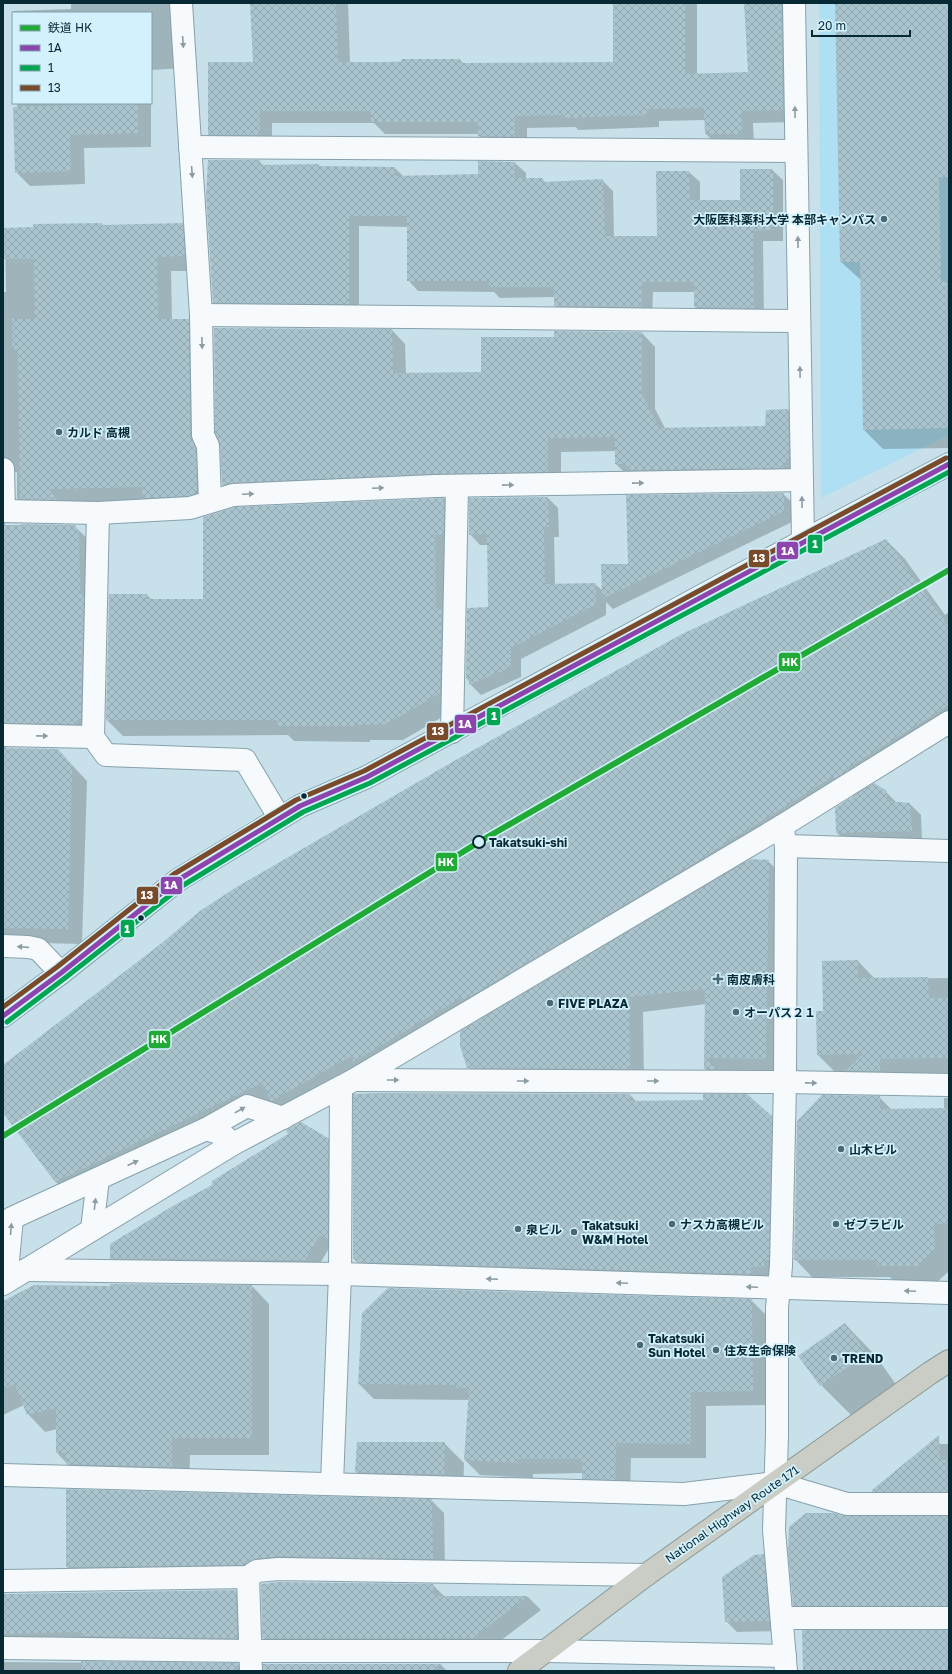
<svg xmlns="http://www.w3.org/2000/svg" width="952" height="1674" font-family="'Golos Text','Noto Sans JP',sans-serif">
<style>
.built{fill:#aedff2}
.shadow{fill:#0003}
.building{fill:url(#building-cross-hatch)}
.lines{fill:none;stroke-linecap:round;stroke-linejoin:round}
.minor-casing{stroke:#86a1ab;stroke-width:24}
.highway-casing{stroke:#8c9893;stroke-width:24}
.minor{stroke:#f7fafc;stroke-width:22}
.highway{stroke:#cacdc5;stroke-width:22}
.bus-1-casing{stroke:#d3f1fc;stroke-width:8}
.bus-2-casing{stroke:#d3f1fc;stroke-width:8}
.bus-3-casing{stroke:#d3f1fc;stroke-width:8}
.bus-1{stroke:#8e44ad;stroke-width:5}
.bus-2{stroke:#00a651;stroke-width:5}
.bus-3{stroke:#7a4b2a;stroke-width:5}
.rail-1-casing{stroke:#d3f1fc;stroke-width:9}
.rail-1{stroke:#21ab36;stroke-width:6}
.oneway{fill:#8b9ca2}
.poi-dot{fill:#4a6974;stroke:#d3f1fc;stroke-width:1.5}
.bus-dot{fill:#062934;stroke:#d3f1fc;stroke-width:1.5}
.stop-dot{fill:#d3f1fc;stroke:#062934;stroke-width:2}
.labels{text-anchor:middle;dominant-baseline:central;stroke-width:3.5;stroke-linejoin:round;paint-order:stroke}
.poi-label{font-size:12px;font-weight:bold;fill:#062934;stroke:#d3f1fc;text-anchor:start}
.stop-label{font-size:12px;font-weight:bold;fill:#062934;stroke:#d3f1fc;text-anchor:start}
.street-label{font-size:12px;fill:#062934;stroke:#d3f1fc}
.line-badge{stroke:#d3f1fc;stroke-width:1.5}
.badge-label{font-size:11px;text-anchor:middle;font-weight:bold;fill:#fff}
</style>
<defs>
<pattern id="building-cross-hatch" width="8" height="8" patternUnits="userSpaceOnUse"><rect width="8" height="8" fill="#aac4ce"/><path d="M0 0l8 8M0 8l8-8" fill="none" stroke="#91a8b2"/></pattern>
</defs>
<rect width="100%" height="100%" fill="#c7e0ea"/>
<!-- built -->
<polygon class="built" points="819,3 949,3 949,435 821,498"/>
<!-- shadow -->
<g class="shadow">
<polygon points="71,3 174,3 184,68 151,70 151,13 13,13 13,15 13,11 71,9"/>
<polygon points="251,3 348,3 350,63 460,60 464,64 614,63 614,3 697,3 697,74 749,73 745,3 796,3 795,122 753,123 754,146 718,146 706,134 706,120 659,121 659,127 578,130 576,127 527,128 527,149 491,148 479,136 479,134 385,134 374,123 272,123 272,147 221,147 209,134 254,63"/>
<polygon points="836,3 949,3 949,448 883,449 864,430 862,281 841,262"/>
<polygon points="17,103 151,103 151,147 84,148 85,184 30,186 16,172"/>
<polygon points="259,161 264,166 319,165 320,167 395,168 404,177 479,175 515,163 526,173 526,179 542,179 546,183 602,180 613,191 614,237 658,237 689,172 700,182 700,201 741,201 772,170 783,180 783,241 763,241 764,318 705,318 695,307 695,292 653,292 652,317 566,316 555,306 555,297 500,298 494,292 418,291 408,280 408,227 359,226 359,314 224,313 214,302"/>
<polygon points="102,224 104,226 182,224 197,239 199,271 171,271 172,320 188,320 203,335 212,508 32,514 17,498 17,472 11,473 5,485 5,525 74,526 90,541 96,735 7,743 6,749 58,750 87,781 82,944 3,942 3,292 6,292 5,229"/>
<polygon points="392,330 405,344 406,374 482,373 555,338 642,333 655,347 655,409 665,428 766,427 788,410 802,424 802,475 630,478 616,464 616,451 561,452 561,485 237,498 223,485 221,445"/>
<polygon points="783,494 794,504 794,521 613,609 606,602 606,615 521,659 521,677 481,695 470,684 467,678 489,608 488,545 480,545 470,534 548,498 558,508 559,537 554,537 555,584 595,584 603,591 629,565"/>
<polygon points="444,499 460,515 456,709 403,740 370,740 370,742 294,741 288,735 123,736 107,720 147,595 152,600 204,600"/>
<polygon points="886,540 905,559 945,615 949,612 949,735 866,787 886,792 897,803 910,804 921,815 922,841 848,843 837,833 854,797 852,795 744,862 745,864 768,861 783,876 780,1073 719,1083 705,1069 706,1004 643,1012 644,1083 482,1082 468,1067 482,1020 479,1017 291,1119 276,1104 75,1201 56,1182 3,1112 3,1066"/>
<polygon points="858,961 875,979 949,978 949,1077 836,1073 818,1055 824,1012"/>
<polygon points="630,1095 637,1102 771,1116 785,1130 777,1280 367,1272 354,1258"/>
<polygon points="879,1097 892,1110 944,1109 944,1098 949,1098 949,1271 936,1283 896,1284 890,1277 812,1277 795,1259"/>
<polygon points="328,1138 339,1149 331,1245 316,1270 122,1269 111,1258"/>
<polygon points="252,1286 269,1304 269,1455 190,1455 189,1484 84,1481 57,1453 57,1429 45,1432 28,1414 24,1405 3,1415 3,1302 111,1287"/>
<polygon points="751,1300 766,1315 768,1405 706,1406 706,1458 631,1458 630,1494 598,1493 583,1478 583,1473 533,1474 533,1478 480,1475 465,1460 469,1400 374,1399 359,1384"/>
<polygon points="845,1324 876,1356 897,1386 852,1416 821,1385"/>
<polygon points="444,1443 464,1463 463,1494 376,1492 356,1472"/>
<polygon points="929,1444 949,1444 949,1506 888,1506 873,1491"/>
<polygon points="67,1490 431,1500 444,1513 445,1571 80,1580 67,1567"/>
<polygon points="847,1518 949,1518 949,1620 808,1620 794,1605"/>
<polygon points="763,1555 774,1566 779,1631 737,1632 726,1621"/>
<polygon points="262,1584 433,1585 445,1597 528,1597 541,1610 487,1651 277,1651 263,1638"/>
<polygon points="235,1591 249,1604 251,1652 5,1656 4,1662 238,1664 244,1671 3,1671 3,1595"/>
<polygon points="803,1632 949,1632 949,1671 804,1671"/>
<polygon points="264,1664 440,1664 447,1671 263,1671"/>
</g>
<!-- building -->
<g class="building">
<polygon points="250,3 336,3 338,62 401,62 401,59 460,59 460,63 613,62 613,3 685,3 685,74 748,72 744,3 781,3 783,110 741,111 742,134 705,134 704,108 647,109 647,115 565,118 565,115 515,116 515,137 478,136 478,122 371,122 371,111 260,111 260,135 208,135 208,62 253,62"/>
<polygon points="835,3 949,3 949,177 939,177 941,282 947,282 949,428 863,430 860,262 840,262"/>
<polygon points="76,103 138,103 138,133 70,135 71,171 15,173 13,107 76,105"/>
<polygon points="208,160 260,160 260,165 319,164 319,166 395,167 395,176 478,174 478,161 515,162 515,178 543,178 543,182 603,179 605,236 657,236 656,171 689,171 690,200 740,200 740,169 773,169 773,230 753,231 754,308 694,307 694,282 642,282 642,307 554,306 554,287 489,287 489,281 407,281 407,216 349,216 349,304 213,303 206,196"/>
<polygon points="102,223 102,225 183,223 185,256 157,257 158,319 189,319 190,435 196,449 197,493 188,496 142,498 142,487 49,489 57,500 20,499 18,349 12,349 12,319 35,319 34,259 4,259 4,228 33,227 33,224"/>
<polygon points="214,328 392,329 393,373 481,372 481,337 554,337 554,331 642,332 642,394 659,428 765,426 766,410 788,409 789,462 783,462 783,468 626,470 626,464 615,464 615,437 548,438 548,472 434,474 232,483 222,485 220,446 215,432"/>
<polygon points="784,493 784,511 602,599 601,564 628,564 626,495"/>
<polygon points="548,497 549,527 544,527 545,584 596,583 596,604 511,648 511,667 469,685 469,677 466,679 467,608 488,607 487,534 469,535 469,498"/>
<polygon points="444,498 444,535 435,535 436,609 442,608 440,693 387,724 355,725 355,726 277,726 277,720 106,720 109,594 147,594 147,599 203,599 203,517 235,507"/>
<polygon points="21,524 75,525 79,532 80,594 84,594 81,720 77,720 74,724 3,723 3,526 21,526"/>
<polygon points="886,539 949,627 949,705 847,768 850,769 834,779 834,776 706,855 708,855 462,1001 462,997 353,1062 353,1055 271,1101 262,1083 55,1182 3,1113 3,1065 162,943 200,911 235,888 454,761 680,635"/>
<polygon points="3,748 58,749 72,765 68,929 3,928"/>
<polygon points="874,783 887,791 887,801 910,803 912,831 836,833 835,808"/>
<polygon points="751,859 769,860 766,1059 705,1058 718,1069 704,1069 705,989 629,997 630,1069 467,1068 460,1046 460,1031"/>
<polygon points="858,960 858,978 928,977 929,998 949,998 949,1058 880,1059 880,1071 846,1071 862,1054 817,1055 816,1011 823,1011 822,961"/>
<polygon points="378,1093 630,1094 630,1101 703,1100 703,1094 747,1094 772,1116 769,1260 764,1260 764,1267 751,1267 751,1274 357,1262 353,1258 353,1094"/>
<polygon points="822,1095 880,1096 880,1109 949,1108 949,1223 934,1224 935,1250 918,1266 877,1266 877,1260 794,1260 797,1121"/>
<polygon points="301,1122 328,1138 328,1240 320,1235 305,1260 110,1259 110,1244 171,1207 212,1185 212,1181 288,1134 286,1130"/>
<polygon points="110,1284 252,1285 252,1438 172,1438 172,1467 66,1464 66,1453 56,1453 56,1408 27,1415 15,1384 3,1389 3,1301 34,1285 110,1286"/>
<polygon points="388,1288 752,1299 753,1391 691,1392 691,1444 616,1443 615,1480 582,1479 582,1459 518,1459 518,1463 464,1460 469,1388 456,1388 456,1385 358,1384 362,1313"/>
<polygon points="845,1323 867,1354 820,1386 798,1356"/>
<polygon points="939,1435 940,1460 947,1460 948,1492 872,1492 872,1490"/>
<polygon points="357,1442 445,1442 444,1475 355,1472"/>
<polygon points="66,1489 432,1499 433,1559 278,1556 255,1559 244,1565 66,1567"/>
<polygon points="806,1513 833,1513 847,1516 948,1516 949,1606 793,1606 788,1553 789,1527"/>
<polygon points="764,1554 769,1621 725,1622 722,1577 754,1555"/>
<polygon points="278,1582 433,1584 434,1596 528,1596 473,1638 262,1638 261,1584"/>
<polygon points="236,1590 237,1638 81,1636 81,1632 3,1634 3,1594"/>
<polygon points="802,1630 949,1630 949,1670 803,1671"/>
<polygon points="81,1661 238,1663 238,1671 81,1671"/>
<polygon points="263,1664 441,1664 431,1671 263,1671"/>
</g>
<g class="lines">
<!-- minor casing -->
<g class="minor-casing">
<g id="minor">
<polyline points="181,3 201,315 203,435 208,446 210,501"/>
<polyline points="794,3 803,541"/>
<polyline points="190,147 796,151"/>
<polyline points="201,315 799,321"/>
<polyline points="3,469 4,511"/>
<polyline points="3,511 98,513 190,508 233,495 435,486 802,480"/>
<polyline points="98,513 93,737 106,755 245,760 279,817"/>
<polyline points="452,732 457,486"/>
<polyline points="3,735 93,737"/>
<polyline points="782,826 786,846 785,1082 781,1266 777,1308 777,1435 774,1530 786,1671"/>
<polyline points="786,846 949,851"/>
<polyline points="3,946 28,947 38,949 61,973"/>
<polyline points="3,1016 61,973 178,880 300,806 367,777 803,541 949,464"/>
<polyline points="354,1080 785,1082 949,1085"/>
<polyline points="206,1129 247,1106 283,1118"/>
<polyline points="92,1229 98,1179"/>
<polyline points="26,1270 340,1274 949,1293"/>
<polyline points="6,1282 12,1218 206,1129 222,1134 233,1144"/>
<polyline points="3,1284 233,1144 354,1080 782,826 949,722"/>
<polyline points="3,1475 684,1494 776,1483 847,1504 949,1504"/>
<polyline points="332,1483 340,1274 341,1087"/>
<polyline points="248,1577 251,1671"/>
<polyline points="3,1581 248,1577 257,1571 278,1569 646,1575"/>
<polyline points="782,1618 949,1618"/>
<polyline points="3,1648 251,1651 548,1651 785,1656"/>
</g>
</g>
<!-- highway casing -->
<g class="highway-casing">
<polyline id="highway" points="519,1671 646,1575 930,1373 949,1361"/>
</g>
<!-- minor -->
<use href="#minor" class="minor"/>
<!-- highway -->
<use href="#highway" class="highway"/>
<!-- bus-1 casing -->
<g class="bus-1-casing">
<polyline id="bus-1" points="3,1016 61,973 178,880 300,806 367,777 949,464"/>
</g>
<!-- bus-2 casing -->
<g class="bus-2-casing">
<polyline id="bus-2" points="7,1022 65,978 182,886 303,812 370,783 949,472"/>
</g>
<!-- bus-3 casing -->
<g class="bus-3-casing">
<polyline id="bus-3" points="3,1007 57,967 174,874 296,800 364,771 946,458"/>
</g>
<!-- bus-1 -->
<use href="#bus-1" class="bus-1"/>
<!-- bus-2 -->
<use href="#bus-2" class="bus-2"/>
<!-- bus-3 -->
<use href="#bus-3" class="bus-3"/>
<!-- rail-1 casing -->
<g class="rail-1-casing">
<polyline id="rail-1" points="3,1136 479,842 949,570"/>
</g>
<!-- rail-1 -->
<use href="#rail-1" class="rail-1"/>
</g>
<!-- one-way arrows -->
<defs><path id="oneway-solid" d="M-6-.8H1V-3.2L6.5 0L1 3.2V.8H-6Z"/></defs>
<g class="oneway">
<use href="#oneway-solid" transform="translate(183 42) rotate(86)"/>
<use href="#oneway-solid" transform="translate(795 112) rotate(-91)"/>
<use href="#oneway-solid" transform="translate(192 172) rotate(86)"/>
<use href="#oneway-solid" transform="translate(798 242) rotate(-91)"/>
<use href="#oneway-solid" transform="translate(202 343) rotate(89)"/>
<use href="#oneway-solid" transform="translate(800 372) rotate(-91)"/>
<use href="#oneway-solid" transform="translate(638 483) rotate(-1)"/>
<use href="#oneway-solid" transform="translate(508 485) rotate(-1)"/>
<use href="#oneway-solid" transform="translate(378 488) rotate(-2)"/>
<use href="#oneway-solid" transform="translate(248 494) rotate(-2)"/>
<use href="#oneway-solid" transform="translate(802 502) rotate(-91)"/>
<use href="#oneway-solid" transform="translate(42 736) rotate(1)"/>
<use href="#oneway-solid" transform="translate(23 947) rotate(-176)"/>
<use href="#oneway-solid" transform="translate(393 1080)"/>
<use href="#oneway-solid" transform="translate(523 1081)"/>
<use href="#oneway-solid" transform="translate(653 1081)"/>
<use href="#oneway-solid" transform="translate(811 1083) rotate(1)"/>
<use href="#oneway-solid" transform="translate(240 1110) rotate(-29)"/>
<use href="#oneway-solid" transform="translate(133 1163) rotate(-25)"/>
<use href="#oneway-solid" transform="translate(95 1204) rotate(-83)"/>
<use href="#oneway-solid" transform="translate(11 1229) rotate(-85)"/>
<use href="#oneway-solid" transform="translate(492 1279) rotate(-178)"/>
<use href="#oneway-solid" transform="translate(622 1283) rotate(-178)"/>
<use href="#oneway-solid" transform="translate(752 1287) rotate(-178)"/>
<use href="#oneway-solid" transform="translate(910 1291) rotate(-178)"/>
</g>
<!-- markers -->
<g class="poi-dot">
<circle cx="884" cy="219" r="4"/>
<circle cx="59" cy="432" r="4"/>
<path d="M716 973h4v4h4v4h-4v4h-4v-4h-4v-4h4z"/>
<circle cx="550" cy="1003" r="4"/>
<circle cx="736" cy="1012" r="4"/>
<circle cx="841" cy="1149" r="4"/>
<circle cx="672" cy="1224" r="4"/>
<circle cx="836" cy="1224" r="4"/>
<circle cx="518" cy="1229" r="4"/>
<circle cx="574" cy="1232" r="4"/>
<circle cx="640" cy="1345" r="4"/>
<circle cx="716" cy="1350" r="4"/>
<circle cx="834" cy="1358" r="4"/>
</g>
<g class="bus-dot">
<circle cx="304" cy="796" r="3.5"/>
<circle cx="141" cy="918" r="3.5"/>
</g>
<circle class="stop-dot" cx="479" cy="842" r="6"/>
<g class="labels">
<!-- poi labels -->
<g class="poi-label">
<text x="876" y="219" text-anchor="end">大阪医科薬科大学 本部キャンパス</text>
<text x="67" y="432">カルド 高槻</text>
<text x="727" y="979">南皮膚科</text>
<text x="558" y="1003">FIVE PLAZA</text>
<text x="744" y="1012">オーパス２１</text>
<text x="849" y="1149">山木ビル</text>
<text x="680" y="1224">ナスカ高槻ビル</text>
<text x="844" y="1224">ゼブラビル</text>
<text x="582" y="1225">Takatsuki<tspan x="582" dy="14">W&amp;M Hotel</tspan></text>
<text x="526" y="1229">泉ビル</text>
<text x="648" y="1338">Takatsuki<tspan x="648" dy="14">Sun Hotel</tspan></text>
<text x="724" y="1350">住友生命保険</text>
<text x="842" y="1358">TREND</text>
</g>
<!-- stop labels -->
<g class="stop-label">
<text x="489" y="842">Takatsuki-shi</text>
</g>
<!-- street labels -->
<g class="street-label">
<text transform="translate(732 1514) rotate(-35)">National Highway Route 171</text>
</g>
</g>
<g class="line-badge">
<rect x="807" y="534" width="16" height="20" rx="4" fill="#00a651"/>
<rect x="776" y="541" width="23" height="19" rx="4" fill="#8e44ad"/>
<rect x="748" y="549" width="22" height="19" rx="4" fill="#7a4b2a"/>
<rect x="778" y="652" width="23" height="20" rx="4" fill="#21ab36"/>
<rect x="486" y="707" width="15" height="19" rx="4" fill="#00a651"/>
<rect x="454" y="714" width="23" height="20" rx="4" fill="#8e44ad"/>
<rect x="426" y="722" width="23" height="19" rx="4" fill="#7a4b2a"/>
<rect x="435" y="852" width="23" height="20" rx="4" fill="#21ab36"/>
<rect x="160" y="876" width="23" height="19" rx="4" fill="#8e44ad"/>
<rect x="136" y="886" width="23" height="19" rx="4" fill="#7a4b2a"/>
<rect x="120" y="919" width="15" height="19" rx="4" fill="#00a651"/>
<rect x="148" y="1030" width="23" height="19" rx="4" fill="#21ab36"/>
</g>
<g class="badge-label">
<text x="815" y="548">1</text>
<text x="788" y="555">1A</text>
<text x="759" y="562">13</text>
<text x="790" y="666">HK</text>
<text x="494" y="720">1</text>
<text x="465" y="728">1A</text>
<text x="438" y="735">13</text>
<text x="446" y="866">HK</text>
<text x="171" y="889">1A</text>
<text x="147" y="899">13</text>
<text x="127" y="933">1</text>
<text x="159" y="1043">HK</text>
</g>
<!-- border -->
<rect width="952" height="1674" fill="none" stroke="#062934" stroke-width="8"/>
<!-- legend -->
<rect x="12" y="12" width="140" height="92" fill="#d3f1fc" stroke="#81a1ac"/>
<rect x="20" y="25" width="20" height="6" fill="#21ab36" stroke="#81a1ac"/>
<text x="48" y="32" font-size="12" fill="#062934">鉄道 HK</text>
<rect x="20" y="45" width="20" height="6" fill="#8e44ad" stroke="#81a1ac"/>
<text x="48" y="52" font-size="12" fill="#062934">1A</text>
<rect x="20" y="65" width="20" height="6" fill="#00a651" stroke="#81a1ac"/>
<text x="48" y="72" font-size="12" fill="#062934">1</text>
<rect x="20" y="85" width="20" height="6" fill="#7a4b2a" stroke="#81a1ac"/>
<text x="48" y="92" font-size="12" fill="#062934">13</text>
<!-- scale -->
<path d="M812 30v6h98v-6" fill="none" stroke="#062934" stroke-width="2"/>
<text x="818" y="30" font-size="12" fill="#062934" stroke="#d3f1fc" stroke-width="3" paint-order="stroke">20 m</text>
</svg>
